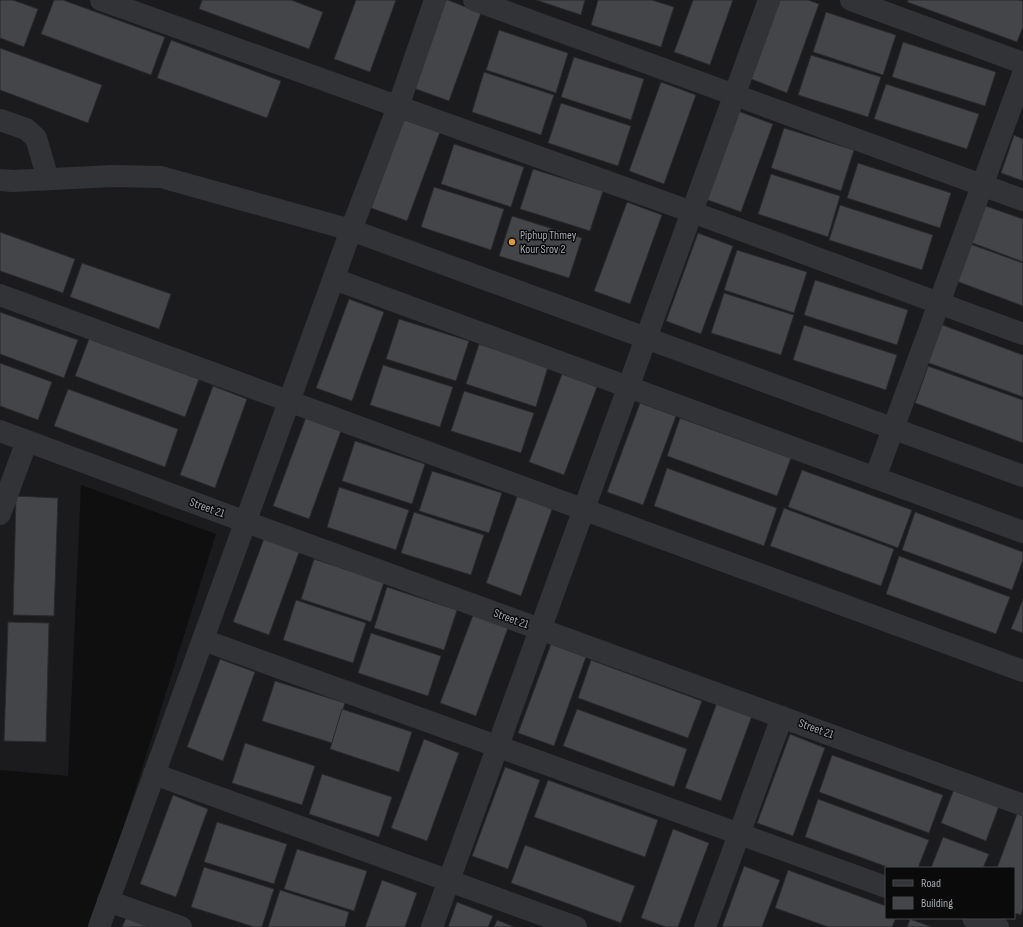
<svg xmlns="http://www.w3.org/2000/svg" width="1023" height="927" font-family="'Sofia Sans Condensed',sans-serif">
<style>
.built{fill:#1b1b1d;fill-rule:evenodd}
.building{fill:#434548;stroke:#29292c}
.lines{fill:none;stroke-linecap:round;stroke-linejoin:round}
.minor{stroke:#323336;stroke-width:22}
.poi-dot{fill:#da9a3d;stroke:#0a0a0b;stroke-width:1.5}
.labels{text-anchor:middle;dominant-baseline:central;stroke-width:3;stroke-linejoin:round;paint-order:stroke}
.poi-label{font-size:12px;fill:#a2a7af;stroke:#0a0a0b;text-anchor:start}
.street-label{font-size:12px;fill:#a2a7af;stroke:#0a0a0b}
</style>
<rect width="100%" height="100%" fill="#0f0f10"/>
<!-- built -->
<path class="built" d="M 0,0 L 1023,0 L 1023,927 L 92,927 L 216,534 L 81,485 L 68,776 L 0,770 ZM 886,868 L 1014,868 L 1014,918 L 886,918 Z"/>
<!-- building -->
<g class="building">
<polygon points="0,0 13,0 38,9 24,47 0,38"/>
<polygon points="54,0 63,0 165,37 151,75 41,34"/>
<polygon points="202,0 291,0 323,12 309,49 199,9"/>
<polygon points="356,0 396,0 370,72 334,59"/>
<polygon points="446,0 448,0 481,13 449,101 413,88"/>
<polygon points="536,0 585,0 581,15"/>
<polygon points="598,0 652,0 674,7 661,47 591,25"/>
<polygon points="693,0 733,0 710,65 674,52"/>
<polygon points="780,0 808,0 819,4 787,93 751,79"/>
<polygon points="908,0 1019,0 1023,1 1023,27 1017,42 907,2"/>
<polygon points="826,12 896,35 883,75 813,52"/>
<polygon points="499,30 568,53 556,93 486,70"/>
<polygon points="171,40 281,81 267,118 157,78"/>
<polygon points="903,42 996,72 985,106 892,77"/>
<polygon points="0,48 102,85 88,123 0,90"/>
<polygon points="811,55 881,77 868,117 798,95"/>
<polygon points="574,57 644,79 631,120 561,97"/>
<polygon points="484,72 554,95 541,135 472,112"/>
<polygon points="661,82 696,95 664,184 629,171"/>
<polygon points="886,84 979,114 967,149 874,119"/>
<polygon points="561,103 631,126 618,166 548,143"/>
<polygon points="738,111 773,124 741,212 705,199"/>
<polygon points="404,119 440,132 407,221 371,208"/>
<polygon points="784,128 854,150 841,191 771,168"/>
<polygon points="1014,135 1023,139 1023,181 1001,173"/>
<polygon points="454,144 524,167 511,207 441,184"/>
<polygon points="858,163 951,193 940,228 847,198"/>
<polygon points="533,169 603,191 590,231 520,209"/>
<polygon points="771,174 840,196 828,237 758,214"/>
<polygon points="434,187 504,209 491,250 421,227"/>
<polygon points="627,202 662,215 630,304 594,291"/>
<polygon points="840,205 933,235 922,270 829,240"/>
<polygon points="983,205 1023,219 1023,262 970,242"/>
<polygon points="512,216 582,238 569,278 499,256"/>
<polygon points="0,232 75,259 63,293 0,271"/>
<polygon points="698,233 733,246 701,334 666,321"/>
<polygon points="970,244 1023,263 1023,306 956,281"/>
<polygon points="737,250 807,272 794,313 724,290"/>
<polygon points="82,263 171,294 159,329 70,297"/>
<polygon points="815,280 908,310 897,345 804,315"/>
<polygon points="724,293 794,315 781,355 711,333"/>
<polygon points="349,299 384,312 352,401 316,388"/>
<polygon points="0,312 78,340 64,378 0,354"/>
<polygon points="399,319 469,341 456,381 386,359"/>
<polygon points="940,324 1023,355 1023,397 926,362"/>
<polygon points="804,325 897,355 886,390 793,360"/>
<polygon points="89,339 199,379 185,417 75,376"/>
<polygon points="479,344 548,367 536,407 466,384"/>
<polygon points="0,363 52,382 38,420 0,406"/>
<polygon points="383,365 453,387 440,427 370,405"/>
<polygon points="928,366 1023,400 1023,443 915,403"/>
<polygon points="562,374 597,387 564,475 529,462"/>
<polygon points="213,386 247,399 215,488 180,475"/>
<polygon points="68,389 178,429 165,467 54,426"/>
<polygon points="464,391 534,413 521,453 451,431"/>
<polygon points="640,403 676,416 643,505 607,492"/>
<polygon points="306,417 341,431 309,519 273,506"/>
<polygon points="680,418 791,458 777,496 667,456"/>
<polygon points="355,441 425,464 412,504 342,481"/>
<polygon points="667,468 777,508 764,546 654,506"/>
<polygon points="802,470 912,510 898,548 788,507"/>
<polygon points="432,471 502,493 489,533 419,511"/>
<polygon points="339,487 409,510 396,550 327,527"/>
<polygon points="518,494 553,507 521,596 486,583"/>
<polygon points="16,496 58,498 54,616 13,615"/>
<polygon points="784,508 894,549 881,586 770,546"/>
<polygon points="414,512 484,535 471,575 401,553"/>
<polygon points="915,512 1023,552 1023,560 1012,590 902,550"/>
<polygon points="266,533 301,547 269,635 233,622"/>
<polygon points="899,556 1010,597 996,634 886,594"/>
<polygon points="314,559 384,582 371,622 301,599"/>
<polygon points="387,587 457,610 444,650 374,628"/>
<polygon points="1023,599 1023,633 1011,629"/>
<polygon points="296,600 366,623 353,663 283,640"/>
<polygon points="473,615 508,628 476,716 440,703"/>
<polygon points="8,622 49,623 46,742 4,741"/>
<polygon points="371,633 441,656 428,696 358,673"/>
<polygon points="551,644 586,657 554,746 518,733"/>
<polygon points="220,659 255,672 223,761 187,747"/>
<polygon points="591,660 702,701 688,738 578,698"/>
<polygon points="275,681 345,703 332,743 262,721"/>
<polygon points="718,700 753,713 721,801 685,788"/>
<polygon points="342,709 412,732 399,772 330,749"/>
<polygon points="577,709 687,749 674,787 563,746"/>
<polygon points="790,734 825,748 793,836 757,823"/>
<polygon points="424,739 459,753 427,841 391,828"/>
<polygon points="245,743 315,766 302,805 232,783"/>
<polygon points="832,755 943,795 929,833 819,792"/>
<polygon points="505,767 540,780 508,869 472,856"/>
<polygon points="322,774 392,797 379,837 309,814"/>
<polygon points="548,780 658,820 645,857 534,817"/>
<polygon points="954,789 999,806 986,841 941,823"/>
<polygon points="173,795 208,809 176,897 140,884"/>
<polygon points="818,799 929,840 918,868 890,868 805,837"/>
<polygon points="1017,814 1023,816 1023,908 1021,915 1014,913 1014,868 997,868"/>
<polygon points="217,822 287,844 274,884 204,862"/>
<polygon points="673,829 709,843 678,927 666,927 641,918"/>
<polygon points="943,837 989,854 983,868 931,868"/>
<polygon points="525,845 635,886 621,923 511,883"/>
<polygon points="297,849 367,871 354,911 284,889"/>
<polygon points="744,866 780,880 762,927 722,927"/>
<polygon points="204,867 274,889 262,927 254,927 191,907"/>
<polygon points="788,870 886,906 886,918 896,918 892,927 828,927 775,908"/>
<polygon points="382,880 417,893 405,927 365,927"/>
<polygon points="280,890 349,912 345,927 268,927"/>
<polygon points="457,902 493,916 488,927 448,927"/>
<polygon points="126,918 149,927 122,927"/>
<polygon points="910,919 932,927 907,927"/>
<polygon points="497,920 515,927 494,927"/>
</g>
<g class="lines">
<!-- minor -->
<g class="minor">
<polyline points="101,0 692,212 1023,334"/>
<polyline points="474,0 1023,200"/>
<polyline points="851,0 1023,63"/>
<polyline points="0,120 26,129 36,138 48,179"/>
<polyline points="0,180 13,181 113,176 161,177 351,230 1023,476"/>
<path d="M 334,279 C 564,363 793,449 1023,532"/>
<polyline points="0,295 1023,671"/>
<polyline points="0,431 246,522 1023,805"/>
<polyline points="875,478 1023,74"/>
<polyline points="0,514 27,441"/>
<polyline points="203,640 886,887"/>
<polyline points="154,774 576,927"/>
<polyline points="108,901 181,927"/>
<polyline points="973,918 998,927"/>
<polyline points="99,927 351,230 398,107 435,0"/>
<polyline points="432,927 769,0"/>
<polyline points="705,927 782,717"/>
</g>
</g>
<!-- markers -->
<circle class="poi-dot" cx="512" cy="242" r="4"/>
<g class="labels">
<!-- poi labels -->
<g class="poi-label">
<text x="520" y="235">Piphup Thmey<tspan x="520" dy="14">Kour Srov 2</tspan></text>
</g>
<!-- street labels -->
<g class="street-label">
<text transform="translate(207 508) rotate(20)">Street 21</text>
<text transform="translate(511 619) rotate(20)">Street 21</text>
<text transform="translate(816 729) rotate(20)">Street 21</text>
</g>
</g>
<!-- legend -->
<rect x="885" y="867" width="130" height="52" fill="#0a0a0b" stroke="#47494d"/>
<rect x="893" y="880" width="20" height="6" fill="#323336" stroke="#47494d"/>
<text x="921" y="887" font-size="12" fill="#a2a7af">Road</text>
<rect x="893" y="897" width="20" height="12" fill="#434548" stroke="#47494d"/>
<text x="921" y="907" font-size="12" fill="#a2a7af">Building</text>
</svg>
